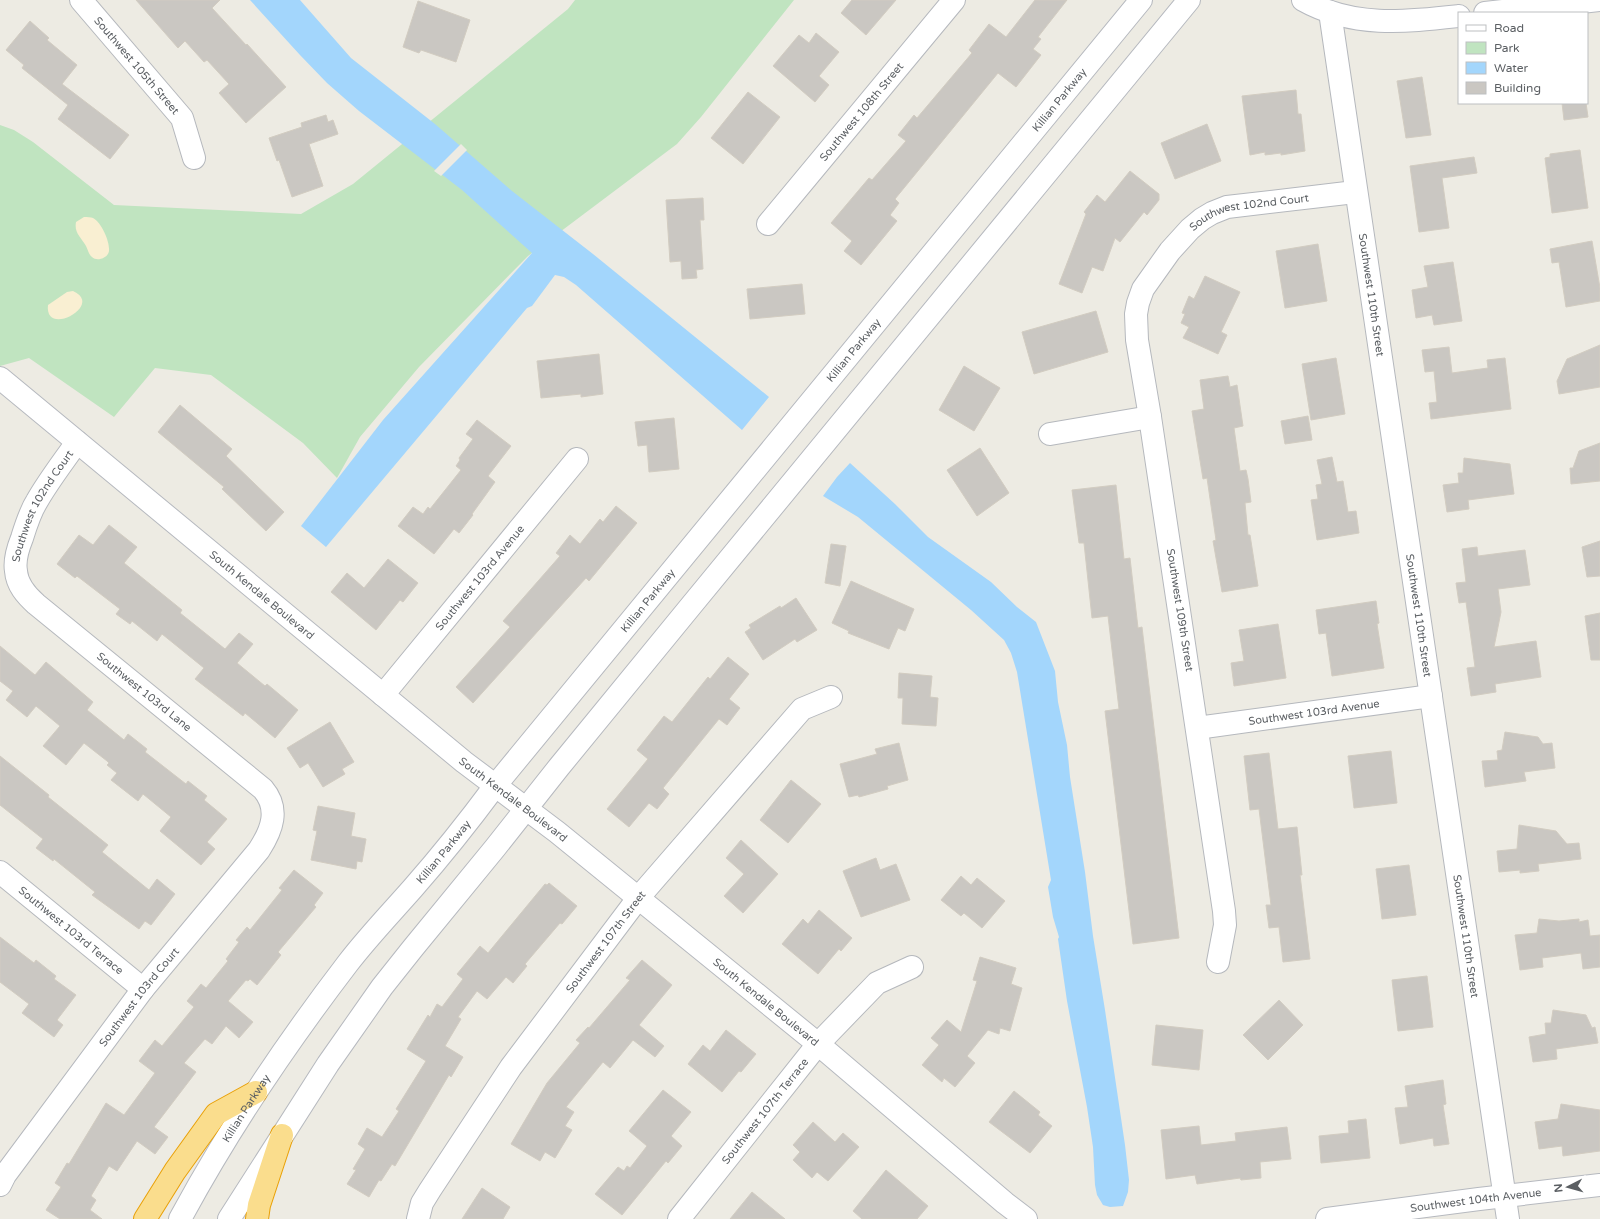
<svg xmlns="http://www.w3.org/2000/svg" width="1600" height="1219" font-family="'Varela Round',sans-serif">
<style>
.green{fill:#c0e4c0}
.sand{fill:#f9efd2}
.water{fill:#a3d6fc}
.pier{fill:#edebe3}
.building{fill:#cac7c2;stroke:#d2ccc1}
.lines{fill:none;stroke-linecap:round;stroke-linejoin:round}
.street-casing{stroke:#b5b8bd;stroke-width:24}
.secondary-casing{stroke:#b6b9bf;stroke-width:24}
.highway-casing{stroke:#e9a007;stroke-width:24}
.street{stroke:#fff;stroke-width:22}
.secondary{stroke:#fff;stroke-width:22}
.highway{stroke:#fadd8d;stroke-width:22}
.labels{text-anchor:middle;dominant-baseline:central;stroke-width:4;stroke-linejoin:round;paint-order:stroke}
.street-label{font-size:11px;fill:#5b5f63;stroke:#fff}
</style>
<rect width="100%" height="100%" fill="#edebe3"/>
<!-- green -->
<polygon class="green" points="575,0 794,0 701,117 677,144 528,256 419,367 360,437 337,478 303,443 211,375 155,368 114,417 29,358 0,366 0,125 14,130 33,142 114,205 301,214 353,184 568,9"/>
<!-- sand -->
<g class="sand">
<path d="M 84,217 C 87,217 91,217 93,218 C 102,223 110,242 109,251 C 108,258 97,262 92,257 C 89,255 88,250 86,246 C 81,237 74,233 76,222 Z"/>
<path d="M 73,291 C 105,305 44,338 48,305 L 67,292 Z"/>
</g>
<!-- water -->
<g class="water">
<polygon points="250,0 300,0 351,58 435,124 512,191 593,254 769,397 742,430 576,285 564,277 555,275 532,306 527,308 326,547 301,526 383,420 532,253 462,190 359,111 327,83 300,55"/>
<polygon points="850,463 895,504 928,537 991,582 1017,607 1036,622 1055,671 1058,702 1067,745 1070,777 1085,872 1093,936 1105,1010 1125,1145 1129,1180 1128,1192 1123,1206 1110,1207 1103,1205 1097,1195 1095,1185 1093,1147 1087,1107 1067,1001 1058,939 1059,937 1053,917 1048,887 1051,880 1017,672 1011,653 1004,640 971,610 858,517 823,496 837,477"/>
</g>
<!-- pier -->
<polygon class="pier" points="461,144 467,150 441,176 434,171"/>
<!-- building -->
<g class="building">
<polygon points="136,0 220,0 212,8 246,45 247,44 286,87 246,123 219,93 229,84 207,60 204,62 185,41 178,48"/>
<polygon points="852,0 896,0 866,35 841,13"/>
<polygon points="1035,0 1067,0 1038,37 1041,39 1033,49 1041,55 1016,87 998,73 895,199 899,203 890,215 897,221 861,265 844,251 852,241 831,223 869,178 872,180 906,141 898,135 914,115 917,118 972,53 969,50 989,24 1006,37"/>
<polygon points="418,1 470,20 456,62 421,50 419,53 403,47"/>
<polygon points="30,21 49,38 47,40 77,65 62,84 129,135 110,159 58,119 68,105 22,68 24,65 6,50"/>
<polygon points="816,33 839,52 819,76 829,85 815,102 773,66 799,35 809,43"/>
<polygon points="1422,77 1431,135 1406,138 1397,81"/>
<polygon points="1296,90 1298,114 1301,114 1305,151 1281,155 1281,153 1265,155 1265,152 1250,155 1242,96"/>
<polygon points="748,92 780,117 743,164 711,138"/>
<polygon points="1562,103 1586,103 1588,117 1564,120"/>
<polygon points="326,115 328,122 333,120 338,134 309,144 323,186 292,197 279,160 277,161 269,138 302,127 301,123"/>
<polygon points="1207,124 1221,161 1175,179 1161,143"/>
<polygon points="1580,150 1588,208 1552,213 1545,158 1550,157 1550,154"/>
<polygon points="1474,157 1477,173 1442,178 1449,228 1419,232 1410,166"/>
<polygon points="1130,171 1159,194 1159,200 1147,215 1144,212 1120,242 1115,238 1103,271 1092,267 1082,293 1059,284 1086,214 1084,212 1097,195 1105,202"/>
<polygon points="703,198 704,220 700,220 703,269 696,270 697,278 682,279 681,261 670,262 666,200"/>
<polygon points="1592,241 1600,288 1600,301 1566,307 1559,262 1552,263 1550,249"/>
<polygon points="1318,244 1327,301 1285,308 1276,251"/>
<polygon points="1453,262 1462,321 1434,325 1432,315 1416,318 1412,290 1428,287 1424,266"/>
<polygon points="1205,276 1240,292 1221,332 1227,335 1218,354 1183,338 1189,327 1181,323 1185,314 1182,313 1189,296 1194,299"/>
<polygon points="802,284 805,314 750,319 747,289"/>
<polygon points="1096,311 1108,352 1034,374 1022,332"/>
<polygon points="1600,345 1600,387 1559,394 1557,381 1567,359"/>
<polygon points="1449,347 1452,373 1488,368 1487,360 1505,358 1511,409 1431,419 1429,403 1437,402 1434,371 1425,372 1422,350"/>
<polygon points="599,354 603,394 581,397 581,394 541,398 537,361"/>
<polygon points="1336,358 1345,414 1311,420 1302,364"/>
<polygon points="964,366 1000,388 974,431 939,410"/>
<polygon points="1228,376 1230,387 1237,385 1243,426 1234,428 1240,471 1246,470 1248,479 1251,502 1245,503 1248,535 1250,535 1258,586 1222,592 1213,541 1216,540 1207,478 1203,479 1192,411 1204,409 1200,380"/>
<polygon points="180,405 232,449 226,456 284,512 266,531 222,489 224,487 158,432"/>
<polygon points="1308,416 1312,440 1285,444 1281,421"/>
<polygon points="674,418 679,469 649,472 647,445 638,446 635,422"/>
<polygon points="477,420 511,446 488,476 495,482 472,514 473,515 459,533 454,529 434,554 398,526 413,507 423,514 428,507 430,509 461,470 456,466 460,460 459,458 473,439 466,434"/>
<polygon points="1600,443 1600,481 1571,484 1570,468 1573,468 1579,451"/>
<polygon points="980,448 1009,493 977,516 947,470"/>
<polygon points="1332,457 1337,482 1343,481 1348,512 1356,511 1359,533 1317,540 1311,500 1318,499 1316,485 1322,484 1317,460"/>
<polygon points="1464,458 1510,464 1514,494 1468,500 1469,509 1447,512 1443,485 1459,483 1458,473 1463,473"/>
<polygon points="1116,485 1124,559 1130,558 1138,628 1142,627 1179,938 1133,944 1105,711 1119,709 1108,616 1092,618 1084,543 1079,543 1072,490"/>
<polygon points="616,506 637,523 589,581 586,578 473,703 456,687 510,627 503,621 560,556 556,553 570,535 580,544 600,519 603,522"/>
<polygon points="109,525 137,547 124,563 182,610 180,613 225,649 239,633 253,644 237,663 265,686 267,684 298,710 275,738 245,713 243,716 195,679 204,668 162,634 157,641 132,621 130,624 116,614 120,609 77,576 75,578 57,564 79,535 93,545"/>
<polygon points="1600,541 1600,576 1587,577 1582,547"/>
<polygon points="831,544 846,546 840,586 825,583"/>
<polygon points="1477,547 1478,556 1525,550 1530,585 1498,589 1501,612 1494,647 1536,641 1541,677 1495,684 1496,692 1471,696 1467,668 1475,667 1466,602 1459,603 1456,583 1466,582 1462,549"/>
<polygon points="388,559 418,583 403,602 400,600 376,630 331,592 347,573 364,588"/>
<polygon points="851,581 914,609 905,631 898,628 889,649 848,633 849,631 832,623"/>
<polygon points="796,598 817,630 797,642 795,639 763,660 745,632 751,628 749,625 780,606 781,608"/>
<polygon points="1376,601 1379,623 1377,624 1384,668 1332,676 1326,633 1319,634 1316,610"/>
<polygon points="1600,613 1600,660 1591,660 1585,616"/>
<polygon points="1278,624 1286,678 1234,686 1231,663 1244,661 1239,630"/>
<polygon points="0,646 35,675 46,662 93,702 87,710 124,740 128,734 147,749 145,752 186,784 188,781 207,796 204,800 227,819 207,842 215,849 201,865 160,831 171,817 143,794 138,801 111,780 117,773 107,765 109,763 107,761 84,743 66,765 43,746 60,726 36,706 27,717 6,700 13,691 0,681"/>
<polygon points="728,657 749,674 729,699 740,708 727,725 719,719 663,788 669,794 657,809 649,803 629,827 607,809 648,759 637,750 664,716 672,722 708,677 710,679"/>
<polygon points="899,673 932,676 930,697 938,698 936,726 902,724 903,698 898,698"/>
<polygon points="330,722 354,762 342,769 345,774 323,787 308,763 300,768 287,748"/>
<polygon points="1505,732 1538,737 1543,744 1552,743 1555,768 1524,772 1526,781 1485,787 1482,761 1498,760 1497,751 1502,750"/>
<polygon points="899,743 908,780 887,786 888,789 859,797 858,795 849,797 840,764 877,754 875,749"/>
<polygon points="1391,751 1397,803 1354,808 1348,756"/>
<polygon points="1269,753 1278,829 1297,827 1302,875 1300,875 1310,959 1283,962 1279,927 1269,928 1266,905 1271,905 1259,809 1250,810 1244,756"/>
<polygon points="0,756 49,795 48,797 108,845 102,852 149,890 157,879 175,894 151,925 145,921 139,929 92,895 95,892 54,859 53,861 36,848 43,839 0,805"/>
<polygon points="791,780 821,804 788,843 760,820"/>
<polygon points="318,806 355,813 351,836 366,839 362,862 357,861 356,869 311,860 317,831 313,830"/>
<polygon points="1519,825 1556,831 1567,844 1579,843 1581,859 1538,864 1539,871 1520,873 1520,870 1499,872 1497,851 1517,849"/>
<polygon points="741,840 778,874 743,913 724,896 744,874 726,858"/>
<polygon points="876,858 880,870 896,864 910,900 861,917 843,871"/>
<polygon points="1409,865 1416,915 1382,919 1376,869"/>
<polygon points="294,870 323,893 314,905 316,907 278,952 281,955 257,985 250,979 248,981 246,980 228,1001 253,1022 239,1038 226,1026 212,1044 205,1039 184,1063 196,1072 154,1127 168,1137 155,1154 137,1141 117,1171 109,1166 91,1196 96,1200 90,1210 102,1219 60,1219 46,1210 61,1187 55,1183 67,1163 69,1164 106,1103 124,1115 155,1073 139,1061 155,1040 162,1046 194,1007 187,1001 201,984 206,988 228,961 226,959 239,942 236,940 247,927 250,930 282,890 279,888"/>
<polygon points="961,876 971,885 977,878 1005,901 982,928 964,913 961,916 941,900"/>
<polygon points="549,883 577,906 562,924 560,923 525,964 527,966 513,983 506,977 487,999 477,991 458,1017 461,1019 445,1046 463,1057 451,1077 449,1075 395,1166 392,1164 381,1181 379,1180 369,1197 347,1184 356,1170 353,1169 365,1149 358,1144 367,1128 382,1137 399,1111 396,1109 426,1061 407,1049 428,1015 430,1017 437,1004 442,1007 463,979 457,974 480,946 488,953 545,884 547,885"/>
<polygon points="819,910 852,938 841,951 839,949 818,974 782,944 803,919 808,924"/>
<polygon points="1539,919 1559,921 1579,919 1579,922 1588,920 1590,936 1600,935 1600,967 1583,969 1581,953 1542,958 1543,967 1520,970 1515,935 1537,933"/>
<polygon points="0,937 34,963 36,960 56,976 54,979 76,995 57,1020 63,1025 54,1037 22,1013 29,1004 0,982"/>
<polygon points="980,957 1016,968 1011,984 1022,988 1010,1031 1000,1028 999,1034 988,1030 967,1056 975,1063 955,1087 944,1078 942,1082 922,1065 939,1045 931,1038 947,1020 961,1032 977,981 973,980"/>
<polygon points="642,960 672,985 639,1025 664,1046 655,1057 633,1040 610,1068 603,1062 566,1107 574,1112 565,1126 572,1130 555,1158 545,1152 540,1161 511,1144 547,1083 580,1043 576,1040 588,1027 589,1028 630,980 626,978"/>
<polygon points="1427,976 1433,1027 1398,1031 1392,980"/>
<polygon points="1279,1000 1303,1025 1268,1060 1243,1035"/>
<polygon points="1553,1010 1586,1015 1592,1028 1595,1027 1598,1043 1556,1049 1557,1059 1533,1062 1529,1037 1546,1034 1545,1023 1551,1023"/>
<polygon points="1156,1025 1203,1030 1199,1070 1152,1065"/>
<polygon points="726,1030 756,1054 741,1072 739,1071 722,1092 688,1064 703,1045 710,1051"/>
<polygon points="1443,1080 1446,1104 1443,1105 1449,1144 1434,1146 1433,1138 1400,1144 1395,1108 1408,1107 1405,1086"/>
<polygon points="663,1090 691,1112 671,1136 682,1146 668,1163 666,1161 622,1215 595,1194 618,1167 624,1171 627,1166 630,1168 647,1146 629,1131"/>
<polygon points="1014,1091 1040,1112 1038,1115 1052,1126 1030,1153 989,1122"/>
<polygon points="1561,1104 1600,1110 1600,1151 1563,1156 1562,1146 1539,1149 1535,1122 1558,1119"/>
<polygon points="1366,1119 1370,1158 1321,1163 1319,1136 1349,1133 1348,1121"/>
<polygon points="813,1122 835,1142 843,1133 859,1147 828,1181 817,1172 812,1178 793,1160 800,1152 793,1145"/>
<polygon points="1199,1126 1201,1145 1236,1141 1235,1133 1287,1127 1291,1159 1260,1162 1261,1178 1241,1180 1240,1178 1197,1184 1195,1175 1166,1179 1161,1130"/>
<polygon points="886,1170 928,1206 917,1219 862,1219 853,1211"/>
<polygon points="482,1188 510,1207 503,1219 462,1219"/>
<polygon points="752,1192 785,1219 730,1219"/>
</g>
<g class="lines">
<!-- street casing -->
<g class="street-casing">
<g id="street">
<path id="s1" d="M 81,0 L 182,118 L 194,158"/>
<path id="s2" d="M 1330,12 L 1508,1219"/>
<path id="s3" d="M 768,224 L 954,0"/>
<polyline points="1050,434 1150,417"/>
<path id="s4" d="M 383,695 L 577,459"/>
<path id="s5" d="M 1197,728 L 1431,696"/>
<path id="s6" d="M 0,872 L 143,989"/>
<path id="s7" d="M 1218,962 L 1225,925 L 1224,911 L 1150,417 L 1137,340 L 1136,314 L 1138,303 L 1143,289 L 1170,251 L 1190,229 L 1202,219 L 1212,213 L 1227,207 L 1355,192"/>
<path id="s8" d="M 0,1185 L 5,1175 L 143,989 L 259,850 C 272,830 280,809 263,789 L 36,604 C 26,595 17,585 16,571 C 14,560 18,548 22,538 C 26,525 30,512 37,501 C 49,480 64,461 77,442"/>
<path id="s9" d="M 418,1219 L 422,1203 L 430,1190 L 511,1067 L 639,897 L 802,709 L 831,697"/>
<path id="s10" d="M 679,1219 L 818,1044 L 877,983 L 912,967"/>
</g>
</g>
<!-- secondary casing -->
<g class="secondary-casing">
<g id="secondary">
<path d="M 1303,0 C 1353,28 1405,22 1459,16"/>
<polyline points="1485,13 1599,0"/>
<path id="s11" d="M 0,378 L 464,762 L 557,832 L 818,1044 L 1005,1203 L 1026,1219"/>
<path id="s12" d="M 180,1219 C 228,1130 286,1044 348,963 C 368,937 391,913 413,888 C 442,855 469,821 495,786 L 1141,0"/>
<polyline points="229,1219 328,1064 382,987 413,948 495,848 559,767 690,607 1189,0"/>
<path id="s13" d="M 1327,1219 L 1479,1199 L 1600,1185"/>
</g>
</g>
<!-- highway casing -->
<g class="highway-casing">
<g id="highway">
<polyline points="145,1219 175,1171 216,1114 256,1092"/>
<polyline points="257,1219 259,1205 282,1135"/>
</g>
</g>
<!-- street -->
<use href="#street" class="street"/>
<!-- secondary -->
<use href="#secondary" class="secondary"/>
<!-- highway -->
<use href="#highway" class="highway"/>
</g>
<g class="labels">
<!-- street labels -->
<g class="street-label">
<text stroke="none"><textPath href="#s1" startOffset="86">Southwest 105th Street</textPath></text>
<text stroke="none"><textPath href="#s12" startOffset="1425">Killian Parkway</textPath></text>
<text stroke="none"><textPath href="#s3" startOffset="146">Southwest 108th Street</textPath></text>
<text stroke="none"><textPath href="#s7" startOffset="821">Southwest 102nd Court</textPath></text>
<text stroke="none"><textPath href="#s2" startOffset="286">Southwest 110th Street</textPath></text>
<text stroke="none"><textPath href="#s12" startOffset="1101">Killian Parkway</textPath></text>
<text stroke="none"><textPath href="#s8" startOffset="894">Southwest 102nd Court</textPath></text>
<text stroke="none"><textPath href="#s4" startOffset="152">Southwest 103rd Avenue</textPath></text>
<text stroke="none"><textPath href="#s11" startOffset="340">South Kendale Boulevard</textPath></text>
<text stroke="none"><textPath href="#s12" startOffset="777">Killian Parkway</textPath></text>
<text transform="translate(1180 610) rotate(81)">Southwest 109th Street</text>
<text stroke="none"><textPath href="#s2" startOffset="610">Southwest 110th Street</textPath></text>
<text transform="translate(144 692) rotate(39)">Southwest 103rd Lane</text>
<text stroke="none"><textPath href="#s5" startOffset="118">Southwest 103rd Avenue</textPath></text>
<text stroke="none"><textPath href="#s11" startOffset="664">South Kendale Boulevard</textPath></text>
<text stroke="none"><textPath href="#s12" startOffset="453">Killian Parkway</textPath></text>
<text stroke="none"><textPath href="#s6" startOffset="92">Southwest 103rd Terrace</textPath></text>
<text stroke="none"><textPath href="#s2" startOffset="934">Southwest 110th Street</textPath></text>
<text stroke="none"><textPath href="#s9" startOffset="336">Southwest 107th Street</textPath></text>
<text stroke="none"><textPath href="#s8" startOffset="234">Southwest 103rd Court</textPath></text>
<text stroke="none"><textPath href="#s11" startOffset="988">South Kendale Boulevard</textPath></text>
<text stroke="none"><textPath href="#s12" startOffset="129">Killian Parkway</textPath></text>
<text stroke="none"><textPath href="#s10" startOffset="138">Southwest 107th Terrace</textPath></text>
<text stroke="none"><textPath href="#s13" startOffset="150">Southwest 104th Avenue</textPath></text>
</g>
</g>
<!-- legend -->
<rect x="1458" y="12" width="130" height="92" fill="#ffffff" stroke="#bdbfc1"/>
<rect x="1466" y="25" width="20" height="6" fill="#ffffff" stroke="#bdbfc1"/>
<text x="1494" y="32" font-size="12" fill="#5b5f63">Road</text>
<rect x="1466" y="42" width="20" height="12" fill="#c0e4c0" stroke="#bdbfc1"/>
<text x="1494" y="52" font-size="12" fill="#5b5f63">Park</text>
<rect x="1466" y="62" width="20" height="12" fill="#a3d6fc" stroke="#bdbfc1"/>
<text x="1494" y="72" font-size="12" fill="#5b5f63">Water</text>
<rect x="1466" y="82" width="20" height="12" fill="#cac7c2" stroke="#bdbfc1"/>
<text x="1494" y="92" font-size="12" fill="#5b5f63">Building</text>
<!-- north arrow -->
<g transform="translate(1568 1187) rotate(264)" stroke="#ffffff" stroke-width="3" paint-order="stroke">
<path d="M0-3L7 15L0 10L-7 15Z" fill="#5b5f63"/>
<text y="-6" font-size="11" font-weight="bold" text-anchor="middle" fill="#5b5f63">N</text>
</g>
</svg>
